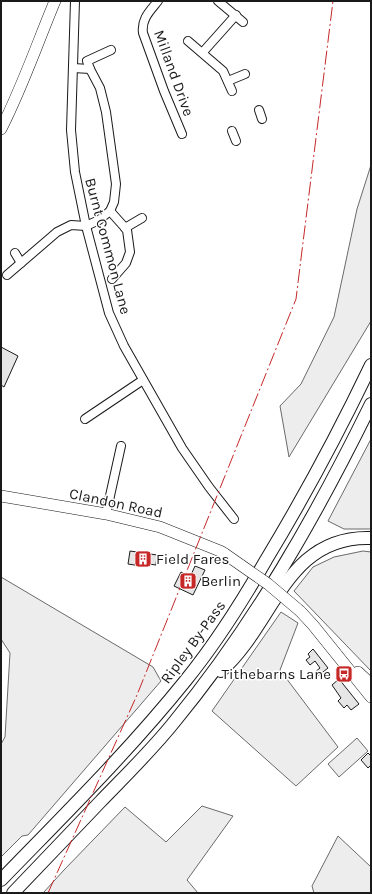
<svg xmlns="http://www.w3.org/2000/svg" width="372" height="894" font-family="Karla,sans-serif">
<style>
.built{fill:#ededed;stroke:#6a6a6a}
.building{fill:#e6e6e6;stroke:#1a1a1a}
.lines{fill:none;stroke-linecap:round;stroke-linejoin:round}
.minor-casing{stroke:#1a1a1a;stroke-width:10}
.major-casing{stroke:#1a1a1a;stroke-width:12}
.highway-casing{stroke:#1a1a1a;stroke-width:14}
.minor{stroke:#fff;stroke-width:8}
.major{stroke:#fff;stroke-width:11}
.highway{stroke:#fff;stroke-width:12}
.major-bridge-casing{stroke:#1a1a1a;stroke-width:12;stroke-linecap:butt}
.major-bridge{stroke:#fff;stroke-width:11}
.power{stroke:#c62828;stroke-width:1;stroke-dasharray:14 3 2 3;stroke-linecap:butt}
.labels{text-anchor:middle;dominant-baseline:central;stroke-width:3;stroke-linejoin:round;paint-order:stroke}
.street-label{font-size:15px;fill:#1a1a1a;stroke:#fff}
.poi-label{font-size:15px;fill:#1a1a1a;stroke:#fff;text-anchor:start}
</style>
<rect width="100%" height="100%" fill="#fff"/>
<!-- built -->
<g class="built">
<polygon points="371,165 371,321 289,457 280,406 301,384 334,317 357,209"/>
<polygon points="371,439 371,529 344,529 328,521"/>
<polygon points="363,551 371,552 371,671 294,591 313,567 334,557"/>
<polygon points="1,577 153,667 161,681 28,835 22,836 1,857 1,744 5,737 10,653 1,639"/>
<polygon points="281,612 298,623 280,670 338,747 296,786 212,711"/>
<polygon points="357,738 368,751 339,777 328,764"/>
<polygon points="202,806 233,816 187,880 198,893 43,893 64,870 125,807 166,842"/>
<polygon points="338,836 371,867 371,893 314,893 312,886"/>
</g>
<!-- building -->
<g class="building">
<polygon points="1,347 18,356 4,387 1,385"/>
<polygon points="130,551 157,555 156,565 141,563 141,566 128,564"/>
<polygon points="195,566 205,570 193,595 174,586 181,572 190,577"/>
<polygon points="313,649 328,668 318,676 315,672 320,668 315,661 310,665 306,660 310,657 308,654"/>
<polygon points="339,679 359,704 351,710 347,705 344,708 338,701 341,698 332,685"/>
<polygon points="368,753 371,756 371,765 368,768 361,760"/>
</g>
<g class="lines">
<!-- minor casing -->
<g class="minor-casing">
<g id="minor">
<polyline points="75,1 71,130 75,172 86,226 109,313 124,346 182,448 209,487 234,519"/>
<path d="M 158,1 C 150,11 141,19 143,33 L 164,91 L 182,134"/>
<polyline points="218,1 243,22"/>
<polyline points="188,41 223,71 232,91"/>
<polyline points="203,52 236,15"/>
<polyline points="90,69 87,61 111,50"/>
<polyline points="228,81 245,74"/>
<polyline points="259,110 262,119"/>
<polyline points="232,131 236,141"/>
<polyline points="110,211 127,230 130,252 126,263 112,279"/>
<polyline points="125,228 142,218"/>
<polyline points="15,253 21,263"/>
<polyline points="7,275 57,232 71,225 86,226 99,220 110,211 114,202 116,184 106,112 100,88 90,69 73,68"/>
<polyline points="85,419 143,380"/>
<polyline points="106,514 121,446"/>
</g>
</g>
<!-- major casing -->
<g class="major-casing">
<g id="major">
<path d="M 1,129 C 22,88 37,44 55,1"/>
<polyline points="1,496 106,514 160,527 220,551 225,554"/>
<polyline points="300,611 313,625 371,697"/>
<polyline points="358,672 371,684"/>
</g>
</g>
<!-- highway casing -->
<g class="highway-casing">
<g id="highway">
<path d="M 221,671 C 274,625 285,535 371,538"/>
<path d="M 1,880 C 64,815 129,751 186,680 C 216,643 242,602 266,560 C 304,497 339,432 371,365"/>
<path d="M 13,893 C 42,863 71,832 100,802 C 125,776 152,750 175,721 C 254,625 316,516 371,404"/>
</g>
</g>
<!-- minor -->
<use href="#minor" class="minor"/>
<!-- major -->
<use href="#major" class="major"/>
<!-- highway -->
<use href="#highway" class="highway"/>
<!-- major-bridge casing -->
<g class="major-bridge-casing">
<polyline id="major-bridge" points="225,554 268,584 300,611"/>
</g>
<!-- major-bridge -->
<use href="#major-bridge" class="major-bridge"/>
<!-- power -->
<polyline class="power" points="48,893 137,695 296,299 333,1"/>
</g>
<!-- icons -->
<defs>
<g id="building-square" transform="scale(0.9)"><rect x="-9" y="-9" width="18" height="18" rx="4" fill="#c62828" stroke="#fff"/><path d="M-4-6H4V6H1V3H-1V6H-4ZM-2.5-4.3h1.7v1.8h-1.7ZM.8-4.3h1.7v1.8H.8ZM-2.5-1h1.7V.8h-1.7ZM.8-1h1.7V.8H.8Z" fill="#fff"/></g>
<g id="bus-square" transform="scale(0.9)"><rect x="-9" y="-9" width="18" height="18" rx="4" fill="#c62828" stroke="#fff"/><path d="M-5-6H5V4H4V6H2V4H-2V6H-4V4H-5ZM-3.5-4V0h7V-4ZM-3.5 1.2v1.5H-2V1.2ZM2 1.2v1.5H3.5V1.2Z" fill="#fff"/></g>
</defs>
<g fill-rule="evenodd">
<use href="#building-square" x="143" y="559"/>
<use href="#building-square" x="188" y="581"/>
<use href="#bus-square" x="344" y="674"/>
</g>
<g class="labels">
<!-- street labels -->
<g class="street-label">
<text transform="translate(174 73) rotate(70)">Milland Drive</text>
<text transform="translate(108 246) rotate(75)">Burnt Common Lane</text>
<text transform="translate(116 503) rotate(12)">Clandon Road</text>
<text transform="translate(193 642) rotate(-54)">Ripley By-Pass</text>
</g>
<!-- poi labels -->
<g class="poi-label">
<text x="156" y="559">Field Fares</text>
<text x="201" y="581">Berlin</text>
<text x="331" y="674" text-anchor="end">Tithebarns Lane</text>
</g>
</g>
<!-- border -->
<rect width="372" height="894" fill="none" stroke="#1a1a1a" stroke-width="4"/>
</svg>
